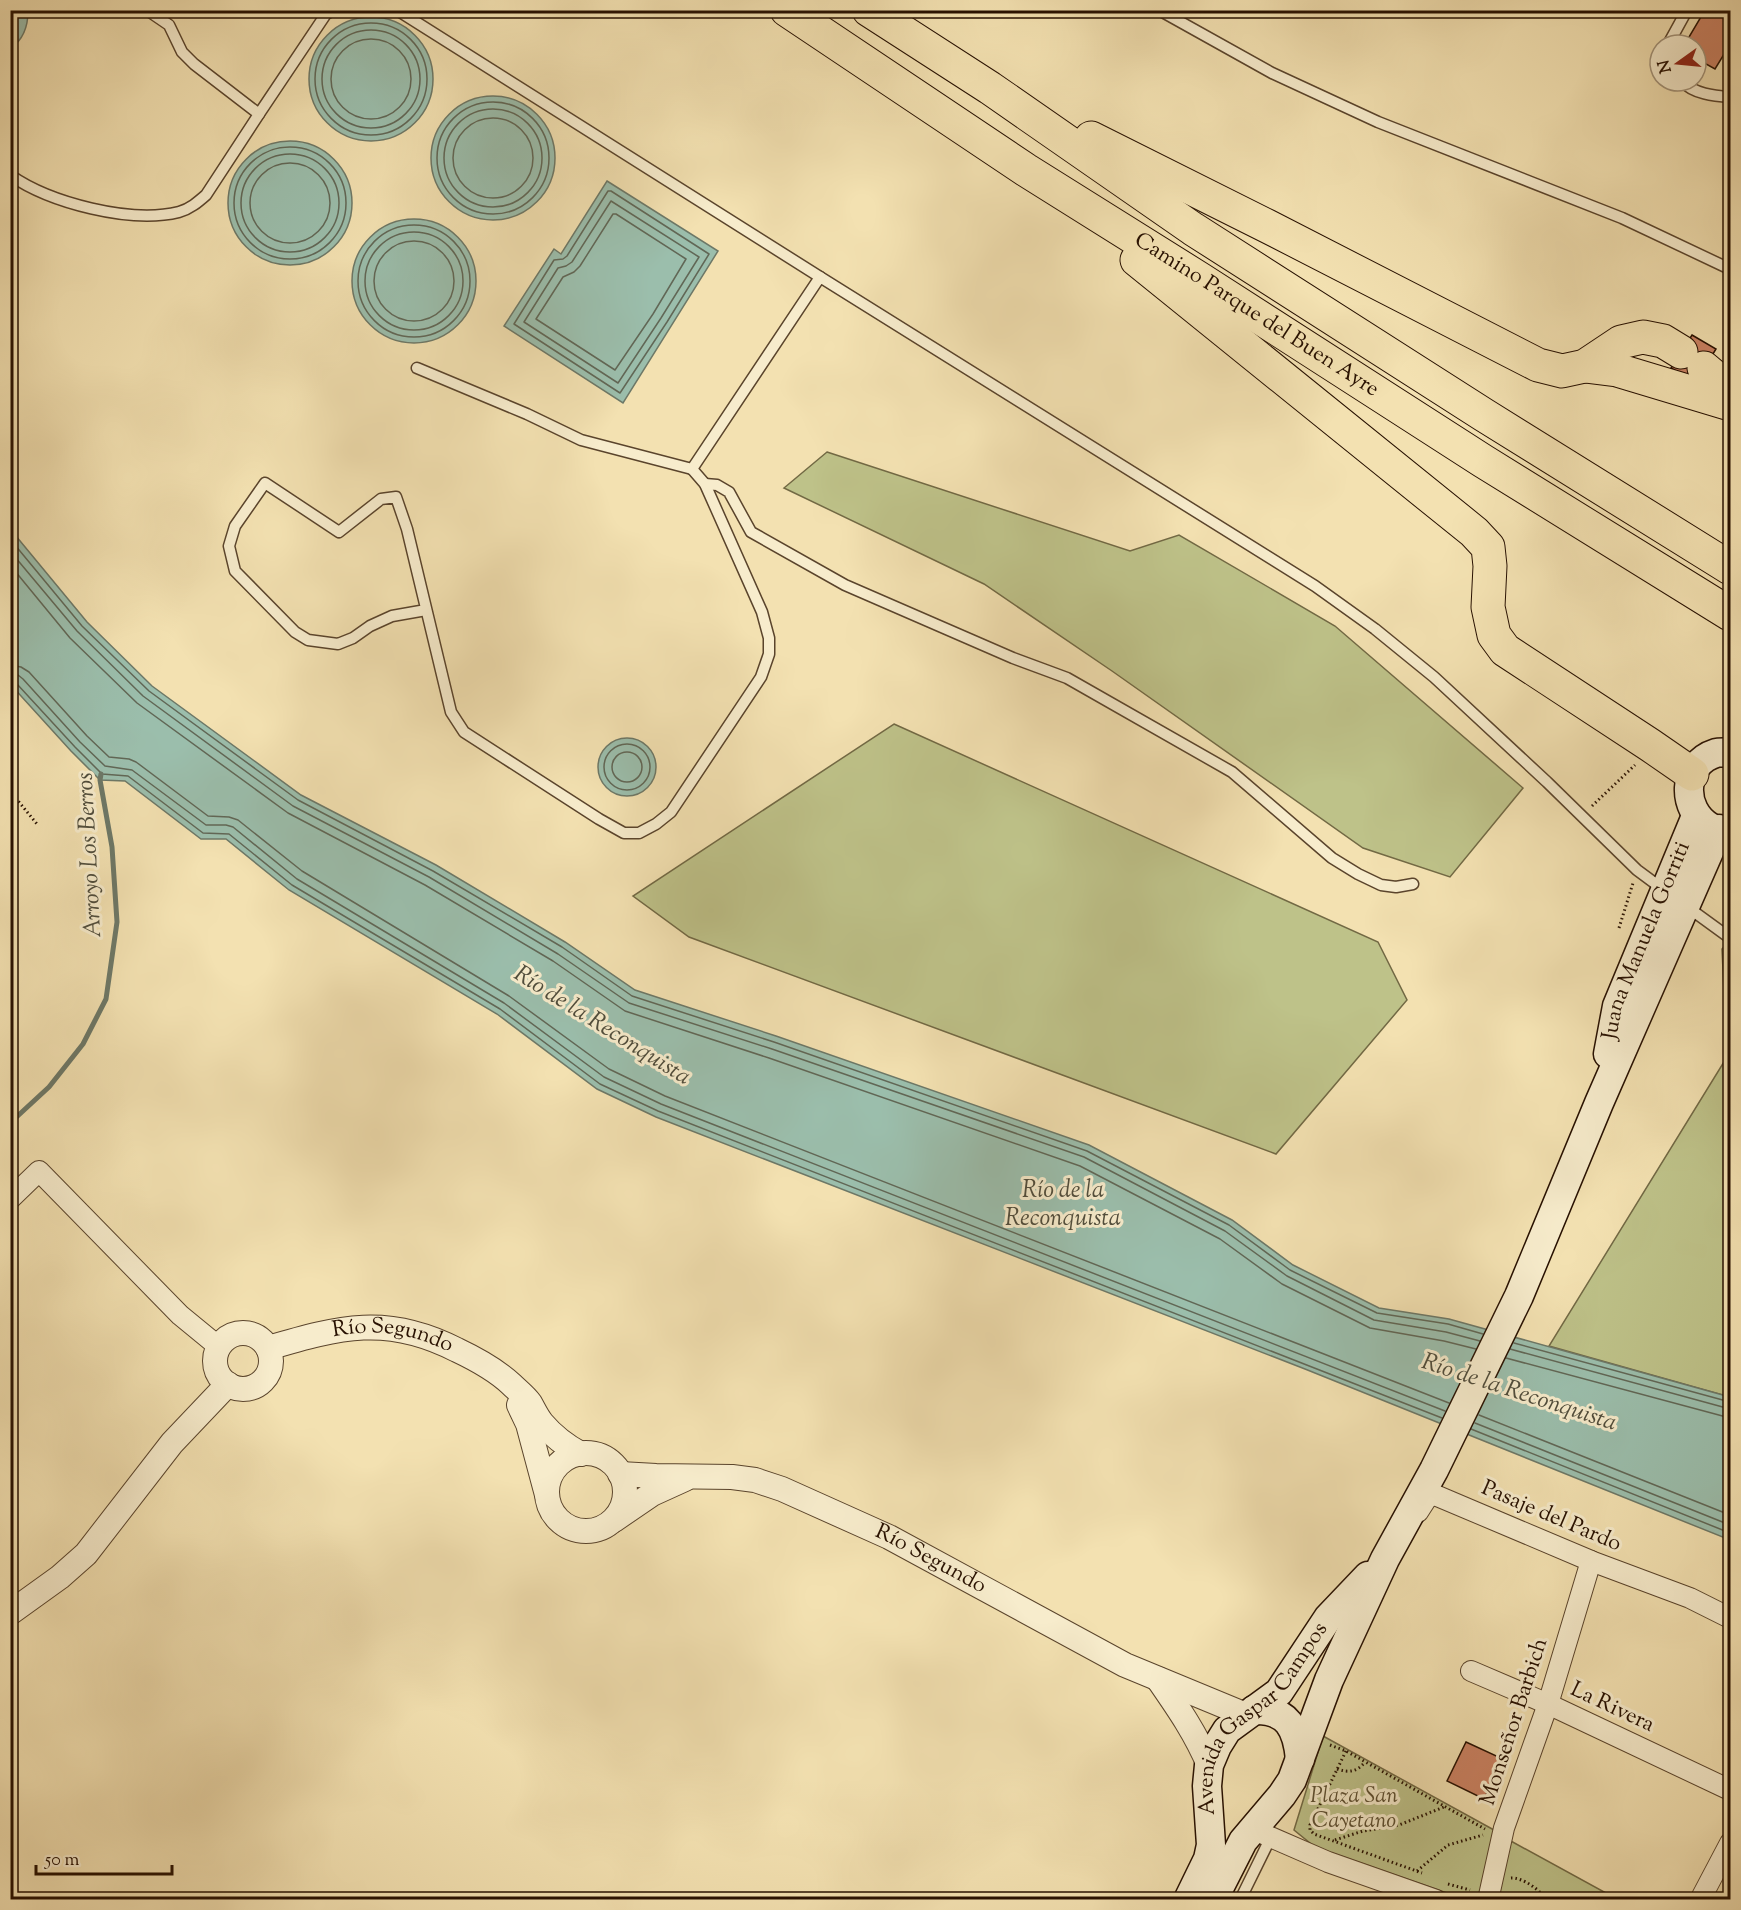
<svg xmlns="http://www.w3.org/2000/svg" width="1741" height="1910" font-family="'Sorts Mill Goudy',serif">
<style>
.green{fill:#bec289;stroke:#726944;stroke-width:1.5}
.water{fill:#9bbeac;stroke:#6d7867;stroke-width:1.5}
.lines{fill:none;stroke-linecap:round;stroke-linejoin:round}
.shore{stroke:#616756;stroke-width:1.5}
.stream{stroke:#6d7867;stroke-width:5}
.building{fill:#cb8263;stroke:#271000;stroke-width:1.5}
.service-casing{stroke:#5a442c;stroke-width:13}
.minor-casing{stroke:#5a442c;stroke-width:22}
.tertiary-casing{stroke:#5a442c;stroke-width:26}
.secondary-casing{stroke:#271000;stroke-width:31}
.motorway-casing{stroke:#271000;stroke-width:35}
.path{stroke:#271000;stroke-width:3;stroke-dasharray:1.5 3;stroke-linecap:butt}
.service{stroke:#f7eccc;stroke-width:10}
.minor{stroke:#f7eccc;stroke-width:20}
.tertiary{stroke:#f7eccc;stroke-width:24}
.secondary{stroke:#f7eccc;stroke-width:28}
.motorway{stroke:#f3e1b1;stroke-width:33}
.labels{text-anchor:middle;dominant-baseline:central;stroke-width:6;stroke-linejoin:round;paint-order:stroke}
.street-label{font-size:22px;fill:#271000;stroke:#f7eccc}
.park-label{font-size:22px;font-style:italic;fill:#5c4e30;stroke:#f7eccc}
.water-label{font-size:24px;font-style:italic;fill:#504d3c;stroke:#f7eccc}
</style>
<rect width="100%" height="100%" fill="#f3e1b1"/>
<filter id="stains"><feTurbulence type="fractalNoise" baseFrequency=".00333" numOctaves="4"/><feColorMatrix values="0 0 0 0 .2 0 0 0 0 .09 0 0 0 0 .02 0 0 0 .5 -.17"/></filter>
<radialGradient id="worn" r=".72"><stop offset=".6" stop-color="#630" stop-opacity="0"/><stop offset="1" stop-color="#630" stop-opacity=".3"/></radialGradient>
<!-- green -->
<g class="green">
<polygon points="827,452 1130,551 1179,535 1335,626 1523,788 1450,877 1363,848 1112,671 984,584 784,488"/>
<polygon points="894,724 1378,942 1407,1000 1276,1154 689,937 633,896"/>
<polygon points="1730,940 1730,1397 1549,1346 1727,1057 1722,949"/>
<polygon points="1323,1736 1494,1830 1483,1893 1476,1899 1464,1899 1315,1847 1294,1830"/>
<polygon points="1509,1840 1617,1899 1497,1900"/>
</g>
<!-- water -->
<g class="water">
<path d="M 10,11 L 28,11 C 28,26 24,39 11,48 Z"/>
<circle cx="371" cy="79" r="62"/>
<circle cx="493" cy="158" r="62"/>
<circle cx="290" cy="203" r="62"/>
<polygon points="607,181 718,251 623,403 504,326 554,249 561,254"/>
<circle cx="414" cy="281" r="62"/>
<polygon points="11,530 87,622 152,686 301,795 436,865 565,942 635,990 776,1036 1089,1145 1232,1220 1293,1265 1379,1308 1449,1319 1730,1397 1730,1540 1305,1369 656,1117 597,1089 497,1014 289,890 226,839 201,839 125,781 100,780 71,751 11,685"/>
<circle cx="627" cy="767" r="29"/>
</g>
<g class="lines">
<!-- shore -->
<g class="shore">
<circle cx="371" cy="79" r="56"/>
<circle cx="371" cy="79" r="49"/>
<circle cx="371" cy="79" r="40"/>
<circle cx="493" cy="158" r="56"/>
<circle cx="493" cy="158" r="49"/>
<circle cx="493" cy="158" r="40"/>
<circle cx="290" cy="203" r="56"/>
<circle cx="290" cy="203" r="49"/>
<circle cx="290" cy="203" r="40"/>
<polygon points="608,191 611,191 709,254 667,322 620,393 514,324 554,260 563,259 567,256"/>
<polygon points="611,201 699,257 661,318 618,383 524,322 558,268 566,266 572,262"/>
<polygon points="613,214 616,214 686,259 653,314 615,370 536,319 563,277 574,272 580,266"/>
<circle cx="414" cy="281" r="56"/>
<circle cx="414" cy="281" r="49"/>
<circle cx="414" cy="281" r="40"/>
<polyline points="10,539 82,626 149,691 298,800 433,871 562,947 632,996 774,1042 1087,1151 1229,1225 1290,1270 1377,1313 1448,1324 1483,1334"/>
<polyline points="10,551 77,631 143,696 293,806 429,877 558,954 629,1003 772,1049 1084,1157 1225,1231 1287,1276 1374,1320 1446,1332 1480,1341"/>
<polyline points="10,565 70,638 137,703 288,813 425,885 553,961 625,1011 769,1058 1080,1166 1220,1239 1282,1284 1370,1328 1444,1341 1476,1349"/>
<polyline points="10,665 21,667 29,672 87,736 109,757 129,759 136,762 208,816 229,817 238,820 302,871 509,996 609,1069 665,1096 1449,1403"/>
<polyline points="10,674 18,675 23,679 80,742 105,766 132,770 206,825 226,825 233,827 297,879 504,1003 604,1077 661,1104 1445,1411"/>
<polyline points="10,682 17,684 75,747 102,774 128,776 203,833 229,834 292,885 500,1009 600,1084 658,1111 1442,1418"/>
<circle cx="627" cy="767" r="23"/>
<circle cx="627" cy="767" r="15"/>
<polyline points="1514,1343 1730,1402"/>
<polyline points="1510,1349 1730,1409"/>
<polyline points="1506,1358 1730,1418"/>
<polyline points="1479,1415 1730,1515"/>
<polyline points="1475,1423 1730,1525"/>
<polyline points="1471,1429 1730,1533"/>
</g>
<!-- stream -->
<polyline class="stream" points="10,1123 49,1087 83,1044 106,999 117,922 112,847 100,780 101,774"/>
</g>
<!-- building -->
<g class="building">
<polygon points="1705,10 1730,10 1730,47 1729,46 1715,69 1697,59 1701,52 1696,49 1696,45 1690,45 1686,42"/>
<polygon points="1692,335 1716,349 1695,383 1671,368"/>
<polygon points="1466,1742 1503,1759 1484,1799 1447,1781"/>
</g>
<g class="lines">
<!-- service casing -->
<g class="service-casing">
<g id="service">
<polyline points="397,10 820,277"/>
<polyline points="1159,10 1272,73 1378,122 1622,218 1730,269"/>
<polyline points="1670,45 1670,41 1687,10"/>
<path d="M 1682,81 C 1693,94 1715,96 1730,97"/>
<polyline points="259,114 326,14 333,10"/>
<path d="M 10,175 C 50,203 131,224 179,212 C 190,209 198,202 206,195 L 259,114 L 194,64 L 182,52 L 169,25 L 147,10"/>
<polyline points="417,368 527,414 581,440 692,469 820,277 1315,586 1375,629 1434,677 1547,782 1637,870 1664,890"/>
<polyline points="705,484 717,485 729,492 751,532 845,585 1013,658 1067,678 1232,772 1332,858 1358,874 1381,885 1396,887 1413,884"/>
<polyline points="426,610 392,616 370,626 353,638 338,644 308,640 295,632 235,571 229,546 235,526 265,483 339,532 381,499 396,497 407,529 451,712 464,732 599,819 624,833 639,833 656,824 671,812 761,677 769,654 769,638 762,612 705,484 692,469"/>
<polyline points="1686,906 1730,938"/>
<polyline points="1240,1900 1271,1837"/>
</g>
</g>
<!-- minor casing -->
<g class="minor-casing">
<g id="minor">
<polyline points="10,1199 39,1171 180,1315 219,1347"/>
<polyline points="1418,1512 1427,1498 1435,1495 1591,1561 1690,1598 1730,1618"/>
<polyline points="1471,1671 1548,1704 1730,1790"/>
<polyline points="1252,1829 1328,1862 1436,1900"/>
<polyline points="1488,1900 1504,1828 1548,1704 1591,1561"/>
<polyline points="1700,1900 1730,1843"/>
</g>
</g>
<!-- tertiary casing -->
<g class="tertiary-casing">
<g id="tertiary">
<circle cx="243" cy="1361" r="28"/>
<path id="s1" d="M 268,1348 C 340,1327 387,1314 457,1350 C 476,1359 496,1370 511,1384 C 517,1390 525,1396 530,1403 C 534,1410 537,1417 542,1423 C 553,1436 566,1446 581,1454"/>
<polyline points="519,1405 528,1424 547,1495"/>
<circle cx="586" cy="1492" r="39"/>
<path id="s2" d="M 620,1474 L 656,1476 L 732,1477 L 755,1480 L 782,1489 L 889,1537 L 1125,1665 L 1246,1715"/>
<polyline points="614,1520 652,1494 685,1479"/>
<polyline points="10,1613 60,1577 86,1554 172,1443 228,1384"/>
<path d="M 1158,1679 C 1178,1708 1195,1732 1209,1765"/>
</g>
</g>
<!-- secondary casing -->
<g class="secondary-casing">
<g id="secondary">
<path d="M 1710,827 C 1681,810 1681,764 1716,753 C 1720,752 1726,753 1730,752"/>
<path id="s3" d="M 1608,1054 L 1617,1006 L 1696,816"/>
<path d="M 1254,1710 C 1288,1709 1297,1729 1300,1759"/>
<path id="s4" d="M 1188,1900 L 1208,1859 L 1211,1845 L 1207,1786 L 1209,1765 L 1217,1746 L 1227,1730 L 1279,1692 L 1328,1618 L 1368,1576"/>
<polyline points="1213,1900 1243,1841 1282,1795 1292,1780 1329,1680 1385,1559 1434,1470 1519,1296 1599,1103 1719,829"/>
</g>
</g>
<!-- motorway casing -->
<g class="motorway-casing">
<g id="motorway">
<path id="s5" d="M 787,10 L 1026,170 L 1200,279 L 1483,461 L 1730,614"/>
<polyline points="869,10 990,88 1193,229 1484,415 1730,568"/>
<polyline points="1091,138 1267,226 1538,365 1562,371 1585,366 1621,342 1643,337 1663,341 1681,352"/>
<polyline points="1137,260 1474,532 1488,547 1490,566 1488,607 1494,635 1505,650 1650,745 1692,774"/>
<polyline points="1585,366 1617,370 1730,404"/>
<polyline points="1704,368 1730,390"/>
</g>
</g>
<!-- path -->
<g class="path">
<polyline points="10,791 37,824"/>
<polyline points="1592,806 1635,765"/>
<polyline points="1619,928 1633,883"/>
<polyline points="1330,1745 1346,1751 1485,1829"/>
<polyline points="1346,1751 1310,1825 1310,1830 1314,1834 1422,1873"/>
<path d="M 1337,1769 C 1349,1773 1357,1772 1365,1762"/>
<polyline points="1335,1840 1363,1831 1399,1825 1444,1807"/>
<polyline points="1417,1871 1448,1845 1483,1835"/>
<path d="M 1511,1878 C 1521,1877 1542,1890 1545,1900"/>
<polyline points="1448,1884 1470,1890"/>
</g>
<!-- service -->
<use href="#service" class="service"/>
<!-- minor -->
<use href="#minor" class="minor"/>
<!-- tertiary -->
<use href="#tertiary" class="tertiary"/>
<!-- secondary -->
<use href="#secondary" class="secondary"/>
<!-- motorway -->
<use href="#motorway" class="motorway"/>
</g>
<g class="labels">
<!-- street labels -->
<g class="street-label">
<text stroke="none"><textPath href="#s5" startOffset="560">Camino Parque del Buen Ayre</textPath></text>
<text stroke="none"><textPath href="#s3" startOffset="120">Juana Manuela Gorriti</textPath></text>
<text stroke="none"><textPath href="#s1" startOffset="128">Río Segundo</textPath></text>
<text transform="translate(1551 1517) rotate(23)">Pasaje del Pardo</text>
<text stroke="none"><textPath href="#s2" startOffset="328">Río Segundo</textPath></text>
<text transform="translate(1612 1708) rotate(25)">La Rivera</text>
<text stroke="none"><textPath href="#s4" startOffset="207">Avenida Gaspar Campos</textPath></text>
<text transform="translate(1515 1722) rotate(-72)">Monseñor Barbich</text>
</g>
<!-- park labels -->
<g class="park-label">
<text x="1354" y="1797">Plaza San<tspan x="1354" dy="25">Cayetano</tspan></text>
</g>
<!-- water labels -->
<g class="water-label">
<text transform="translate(90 855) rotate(-93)">Arroyo Los Berros</text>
<text transform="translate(602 1026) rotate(32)">Río de la Reconquista</text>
<text x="1063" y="1191">Río de la<tspan x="1063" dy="28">Reconquista</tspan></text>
<text transform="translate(1519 1393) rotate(18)">Río de la Reconquista</text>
</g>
</g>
<!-- margin -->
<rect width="1741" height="1910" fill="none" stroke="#f3e1b1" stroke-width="36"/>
<rect x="12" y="12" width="1717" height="1886" fill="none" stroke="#271000" stroke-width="3"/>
<rect x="18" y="18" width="1705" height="1874" fill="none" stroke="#271000" stroke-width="1.5"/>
<!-- north arrow -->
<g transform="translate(1678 63) rotate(255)"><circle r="28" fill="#f7eccc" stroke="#a4947a" stroke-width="1.5"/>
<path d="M0-4.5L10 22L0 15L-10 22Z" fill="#8f2418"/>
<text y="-9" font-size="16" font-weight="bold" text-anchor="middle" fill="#271000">N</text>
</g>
<!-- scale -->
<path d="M36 1865v9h136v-9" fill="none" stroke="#271000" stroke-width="3"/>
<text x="45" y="1865" font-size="18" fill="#271000" stroke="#f7eccc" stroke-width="4.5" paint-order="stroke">50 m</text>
<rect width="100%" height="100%" filter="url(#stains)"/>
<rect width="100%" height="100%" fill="url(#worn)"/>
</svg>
